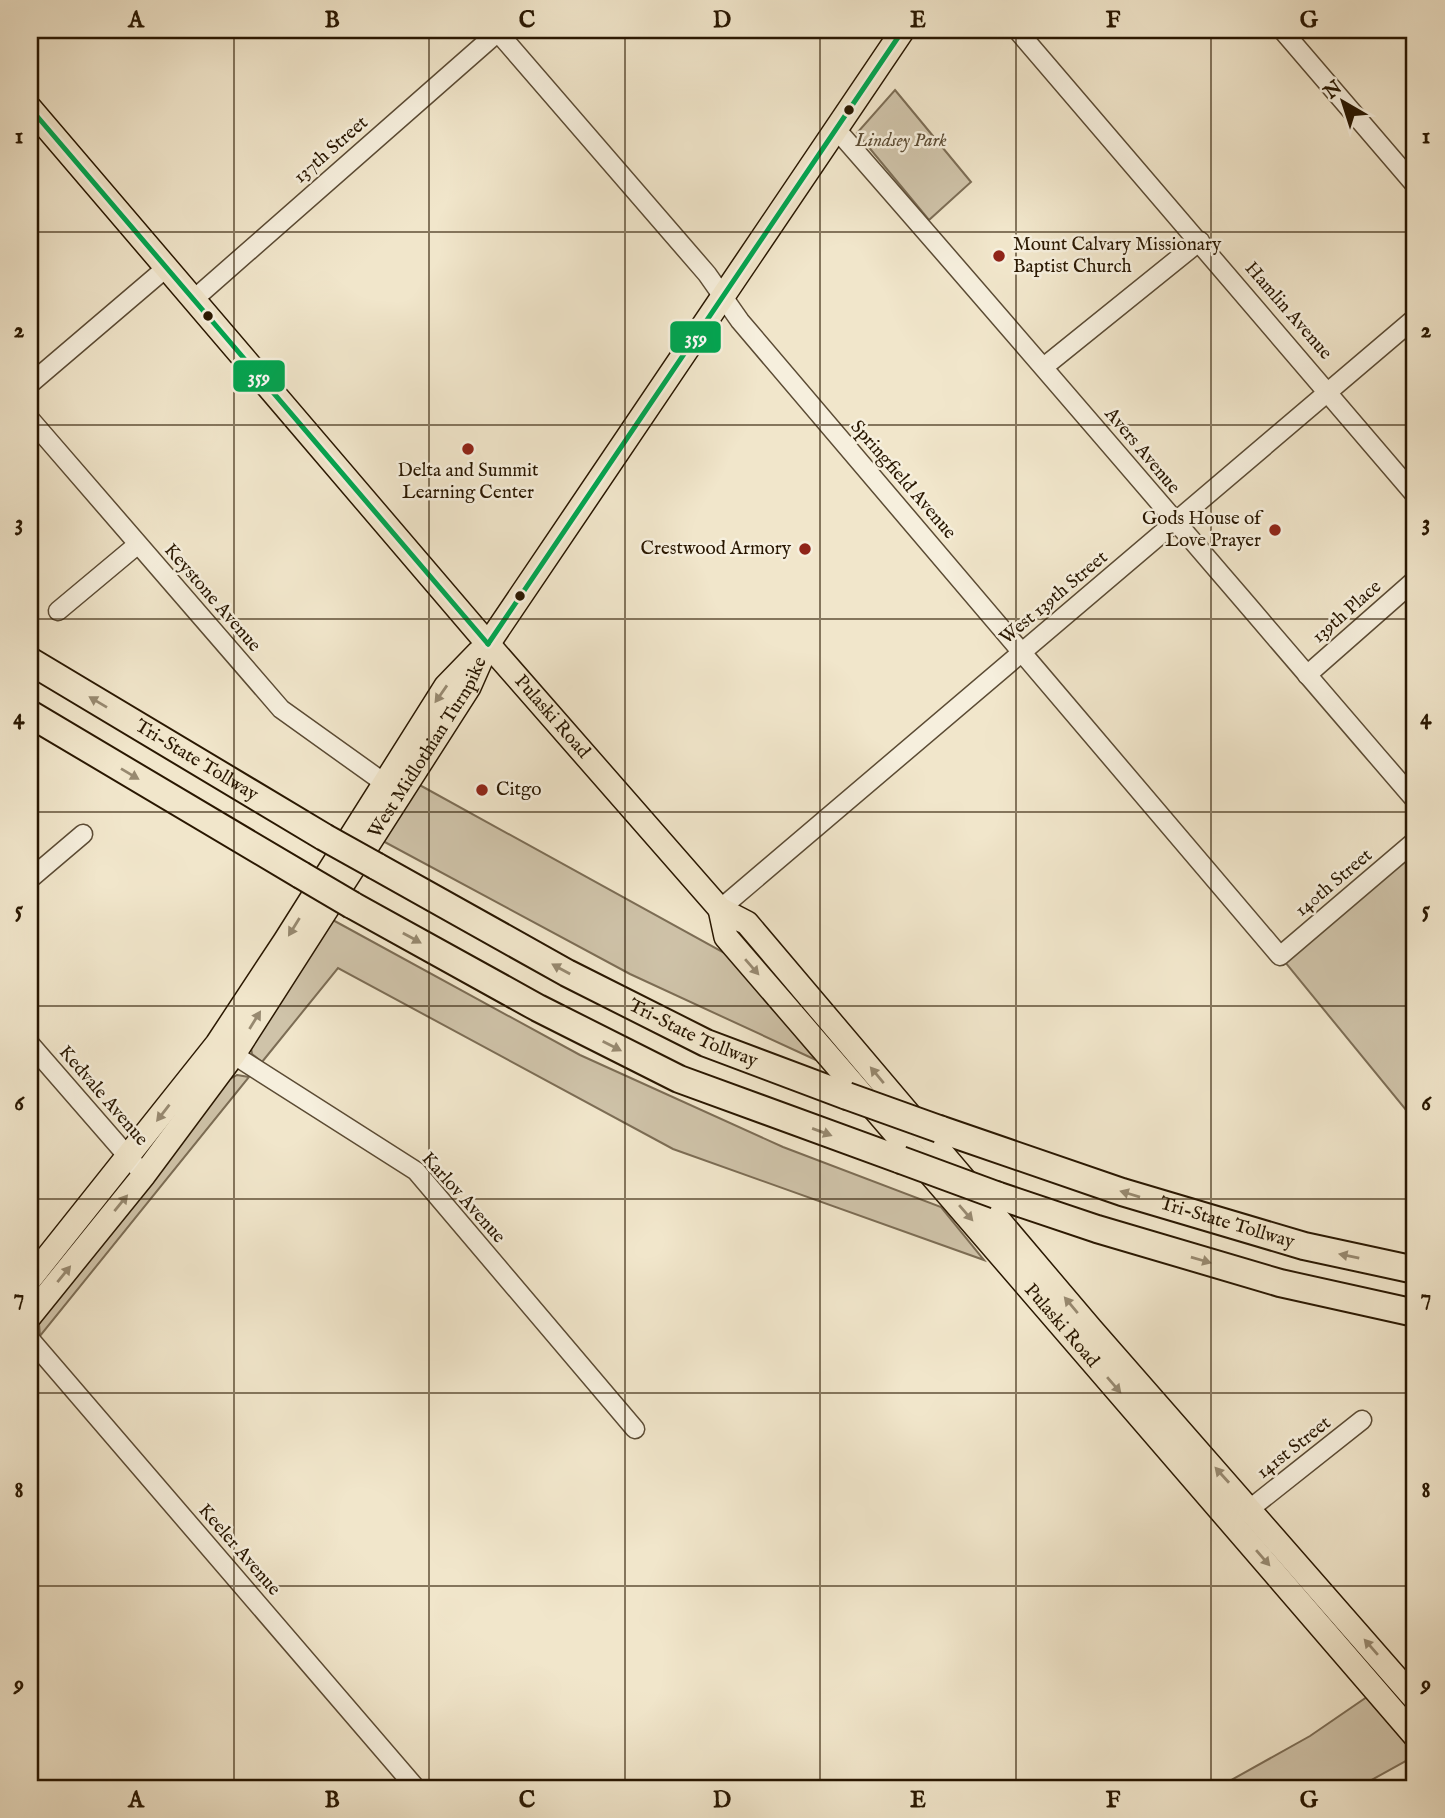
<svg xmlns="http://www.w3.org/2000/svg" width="1445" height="1818" font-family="'IM FELL English',serif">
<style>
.green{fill:#cfc3a9;stroke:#7c6d55;stroke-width:2}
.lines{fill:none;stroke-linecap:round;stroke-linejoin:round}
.minor-casing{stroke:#5b4b34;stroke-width:21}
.major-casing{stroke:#291701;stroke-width:26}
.highway-casing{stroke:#291701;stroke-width:30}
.minor{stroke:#f6efdd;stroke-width:18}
.major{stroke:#f1e6cb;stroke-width:23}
.highway{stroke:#f1e6cb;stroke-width:26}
.highway-bridge-casing{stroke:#291701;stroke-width:30;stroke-linecap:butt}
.highway-bridge{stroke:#f1e6cb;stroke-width:26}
.bus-1-casing{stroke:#f6efdd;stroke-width:10}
.bus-1{stroke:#00a651;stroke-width:5}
.oneway{fill:#978970}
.grid{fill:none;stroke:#291701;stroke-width:2;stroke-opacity:0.55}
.bus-dot{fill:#291701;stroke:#f6efdd;stroke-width:2.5}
.poi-dot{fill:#8f2418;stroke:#f6efdd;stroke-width:2.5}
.labels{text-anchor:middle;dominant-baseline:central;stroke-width:5;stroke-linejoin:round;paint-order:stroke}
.park-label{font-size:19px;font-style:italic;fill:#5b4b33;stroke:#f6efdd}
.street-label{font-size:19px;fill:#291701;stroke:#f6efdd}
.poi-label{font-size:19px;fill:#291701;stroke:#f6efdd;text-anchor:start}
.line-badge{stroke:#f6efdd;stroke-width:2.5}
.badge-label{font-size:19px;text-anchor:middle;font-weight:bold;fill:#fff}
.neatline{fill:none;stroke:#291701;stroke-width:2.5}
.grid-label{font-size:23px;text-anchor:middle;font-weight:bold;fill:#291701}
</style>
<rect width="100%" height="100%" fill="#f1e6cb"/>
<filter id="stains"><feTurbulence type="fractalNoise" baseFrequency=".00286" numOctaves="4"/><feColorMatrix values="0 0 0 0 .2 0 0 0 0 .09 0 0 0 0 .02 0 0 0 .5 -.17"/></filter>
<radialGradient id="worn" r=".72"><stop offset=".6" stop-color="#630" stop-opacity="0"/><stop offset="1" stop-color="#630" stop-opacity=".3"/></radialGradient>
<!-- green -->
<g class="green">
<polygon points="895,90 971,182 929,220 857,133"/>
<polygon points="416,783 730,956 816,1060 630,974 381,840"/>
<polygon points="1415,841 1415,1121 1280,956"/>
<polygon points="331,919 580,1055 783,1147 941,1207 984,1260 673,1149 338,968 262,1062 252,1054 251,1048"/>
<polygon points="237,1075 249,1077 40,1336 39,1324 46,1312 225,1082"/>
<polygon points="1415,1664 1415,1756 1357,1788 1217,1788 1310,1736"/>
</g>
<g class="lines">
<!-- minor casing -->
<g class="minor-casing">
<g id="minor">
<polyline points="496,30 707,274 740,321 1280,956 1415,841"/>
<polyline points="1017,30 1415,495"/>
<polyline points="1282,30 1415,185"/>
<path d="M 836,129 C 1031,351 1222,576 1415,800"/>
<polyline points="193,300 498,32"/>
<polyline points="1045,366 1200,241"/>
<polyline points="30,384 166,268"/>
<polyline points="30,419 281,709 383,782"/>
<polyline points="58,611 137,545"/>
<polyline points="1307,675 1415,580"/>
<polyline points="30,879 83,834"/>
<polyline points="720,909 1415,318"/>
<polyline points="30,1044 144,1175"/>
<polyline points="223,1048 416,1171 635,1429"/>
<polyline points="30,1339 416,1788"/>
<polyline points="1251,1508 1362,1420"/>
</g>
</g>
<!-- major casing -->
<g class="major-casing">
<g id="major">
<path id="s1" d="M 30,108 L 488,644 L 720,909 L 747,923 L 1091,1329 L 1415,1699"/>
<path id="s2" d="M 720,909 L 726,937 L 1415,1736"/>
<polyline points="30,1279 217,1044 285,941 446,686 478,653"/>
<path id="s3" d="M 30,1316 L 144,1175 L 234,1054 L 469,687 L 488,644 L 903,30"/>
</g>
</g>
<!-- highway casing -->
<g class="highway-casing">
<g id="highway">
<path id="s4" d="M 30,661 L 324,837"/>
<polyline points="30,714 301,875"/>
<path id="s5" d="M 376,866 L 567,973 L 706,1043 L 847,1096"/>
<polyline points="352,905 538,1008 679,1079 901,1160"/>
<path id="s6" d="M 939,1129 L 1122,1192 L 1304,1246 L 1415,1270"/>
<polyline points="996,1195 1097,1229 1280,1283 1415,1313"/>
</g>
</g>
<!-- minor -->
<use href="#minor" class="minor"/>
<!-- major -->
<use href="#major" class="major"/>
<!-- highway -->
<use href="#highway" class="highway"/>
<!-- highway-bridge casing -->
<g class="highway-bridge-casing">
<g id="highway-bridge">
<polyline points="324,837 376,866"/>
<polyline points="301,875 352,905"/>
<polyline points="847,1096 939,1129"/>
<polyline points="901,1160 996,1195"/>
</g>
</g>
<!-- highway-bridge -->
<use href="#highway-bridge" class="highway-bridge"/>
<!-- bus-1 casing -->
<g class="bus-1-casing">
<g id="bus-1">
<polyline points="30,108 488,644"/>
<polyline points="488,644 903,30"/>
</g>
</g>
<!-- bus-1 -->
<use href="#bus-1" class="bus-1"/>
</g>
<!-- one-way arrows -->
<defs><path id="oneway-solid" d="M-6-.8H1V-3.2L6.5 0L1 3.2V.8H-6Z" transform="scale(1.75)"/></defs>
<g class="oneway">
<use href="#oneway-solid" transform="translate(441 694) rotate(125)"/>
<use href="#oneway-solid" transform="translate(98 702) rotate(-149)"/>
<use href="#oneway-solid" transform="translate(130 774) rotate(31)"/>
<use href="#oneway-solid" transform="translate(294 927) rotate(122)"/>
<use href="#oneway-solid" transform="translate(412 938) rotate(29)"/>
<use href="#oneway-solid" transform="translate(752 967) rotate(49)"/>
<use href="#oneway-solid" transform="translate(561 969) rotate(-151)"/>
<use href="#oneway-solid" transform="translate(255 1020) rotate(-58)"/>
<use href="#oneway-solid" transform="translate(612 1046) rotate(27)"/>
<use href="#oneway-solid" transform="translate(877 1075) rotate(-130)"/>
<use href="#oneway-solid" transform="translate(163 1113) rotate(128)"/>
<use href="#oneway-solid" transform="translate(822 1132) rotate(20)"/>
<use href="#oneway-solid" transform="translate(1130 1194) rotate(-163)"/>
<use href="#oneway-solid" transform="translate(121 1203) rotate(-51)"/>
<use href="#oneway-solid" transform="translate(966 1213) rotate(49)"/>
<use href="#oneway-solid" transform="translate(1349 1256) rotate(-168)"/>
<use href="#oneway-solid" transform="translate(1201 1260) rotate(16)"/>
<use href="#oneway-solid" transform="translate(64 1274) rotate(-51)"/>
<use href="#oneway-solid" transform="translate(1071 1305) rotate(-130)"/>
<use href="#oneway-solid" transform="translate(1114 1385) rotate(49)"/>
<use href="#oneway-solid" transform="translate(1222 1475) rotate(-132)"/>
<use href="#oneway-solid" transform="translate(1263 1558) rotate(49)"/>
<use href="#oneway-solid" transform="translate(1371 1647) rotate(-131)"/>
</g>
<!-- grid -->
<path class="grid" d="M 234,30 L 234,1788M 429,30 L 429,1788M 625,30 L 625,1788M 820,30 L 820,1788M 1016,30 L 1016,1788M 1211,30 L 1211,1788M 30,232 L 1415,232M 30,425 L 1415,425M 30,619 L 1415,619M 30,812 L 1415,812M 30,1006 L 1415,1006M 30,1199 L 1415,1199M 30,1393 L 1415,1393M 30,1586 L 1415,1586"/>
<!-- markers -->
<g class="bus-dot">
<circle cx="849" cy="110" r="6"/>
<circle cx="208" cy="316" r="6"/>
<circle cx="520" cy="596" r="6"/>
</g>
<g class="poi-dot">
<circle cx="999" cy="256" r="7"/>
<circle cx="468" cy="449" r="7"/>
<circle cx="1275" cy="530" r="7"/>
<circle cx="805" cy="549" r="7"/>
<circle cx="482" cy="790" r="7"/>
</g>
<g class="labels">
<!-- park labels -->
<g class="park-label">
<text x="901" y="141">Lindsey Park</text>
</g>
<!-- street labels -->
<g class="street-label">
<text transform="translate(331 150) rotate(-41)">137th Street</text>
<text transform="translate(1288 311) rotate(49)">Hamlin Avenue</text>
<text transform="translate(1142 451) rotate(50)">Avers Avenue</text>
<text transform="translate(903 480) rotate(49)">Springfield Avenue</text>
<text transform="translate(212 598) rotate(49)">Keystone Avenue</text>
<text transform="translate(1054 598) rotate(-40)">West 139th Street</text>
<text transform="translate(1347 612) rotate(-41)">139th Place</text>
<text stroke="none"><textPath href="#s1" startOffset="802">Pulaski Road</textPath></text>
<text stroke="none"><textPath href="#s3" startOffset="695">West Midlothian Turnpike</textPath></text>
<text stroke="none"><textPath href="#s4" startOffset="194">Tri-State Tollway</textPath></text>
<text transform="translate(1334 883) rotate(-40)">140th Street</text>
<text stroke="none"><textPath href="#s5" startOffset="359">Tri-State Tollway</textPath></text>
<text transform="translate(103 1096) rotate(49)">Kedvale Avenue</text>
<text transform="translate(463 1198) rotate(48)">Karlov Avenue</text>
<text stroke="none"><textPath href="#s6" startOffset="303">Tri-State Tollway</textPath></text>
<text stroke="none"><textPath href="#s2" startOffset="542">Pulaski Road</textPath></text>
<text transform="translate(1294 1448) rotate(-38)">141st Street</text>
<text transform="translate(239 1550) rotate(49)">Keeler Avenue</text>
</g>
<!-- poi labels -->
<g class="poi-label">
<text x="1013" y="245">Mount Calvary Missionary<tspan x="1013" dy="22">Baptist Church</tspan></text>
<text x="468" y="471" text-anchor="middle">Delta and Summit<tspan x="468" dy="22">Learning Center</tspan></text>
<text x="1261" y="519" text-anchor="end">Gods House of<tspan x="1261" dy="22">Love Prayer</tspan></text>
<text x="791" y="549" text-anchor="end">Crestwood Armory</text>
<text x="496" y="790">Citgo</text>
</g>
</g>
<g class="line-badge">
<rect x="669" y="320" width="53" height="34" rx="7" fill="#00a651"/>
<rect x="232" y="359" width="54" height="34" rx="7" fill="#00a651"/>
</g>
<g class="badge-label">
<text x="696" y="344">359</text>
<text x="259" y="383">359</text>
</g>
<!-- margin -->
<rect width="1445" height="1818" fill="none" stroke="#f1e6cb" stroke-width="77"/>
<!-- north arrow -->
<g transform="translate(1343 102) rotate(321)" stroke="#f6efdd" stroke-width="5" paint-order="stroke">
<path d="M0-5L12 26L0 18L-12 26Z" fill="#291701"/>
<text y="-10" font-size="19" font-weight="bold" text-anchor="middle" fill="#291701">N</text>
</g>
<rect x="38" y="38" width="1368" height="1742" class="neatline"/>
<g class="grid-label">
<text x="136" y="27">A</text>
<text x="332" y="27">B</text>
<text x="527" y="27">C</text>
<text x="722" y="27">D</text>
<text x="918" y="27">E</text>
<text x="1113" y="27">F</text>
<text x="1309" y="27">G</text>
<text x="19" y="143">1</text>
<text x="1426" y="143">1</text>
<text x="19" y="337">2</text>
<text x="1426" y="337">2</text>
<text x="19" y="530">3</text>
<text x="1426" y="530">3</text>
<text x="19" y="724">4</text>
<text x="1426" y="724">4</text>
<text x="19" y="917">5</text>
<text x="1426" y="917">5</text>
<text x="19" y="1110">6</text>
<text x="1426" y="1110">6</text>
<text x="19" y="1304">7</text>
<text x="1426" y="1304">7</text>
<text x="19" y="1497">8</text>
<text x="1426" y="1497">8</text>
<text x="19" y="1691">9</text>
<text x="1426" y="1691">9</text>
<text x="136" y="1807">A</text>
<text x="332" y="1807">B</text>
<text x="527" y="1807">C</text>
<text x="722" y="1807">D</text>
<text x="918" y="1807">E</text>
<text x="1113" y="1807">F</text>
<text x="1309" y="1807">G</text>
</g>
<rect width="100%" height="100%" filter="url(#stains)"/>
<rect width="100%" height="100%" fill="url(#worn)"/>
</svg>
